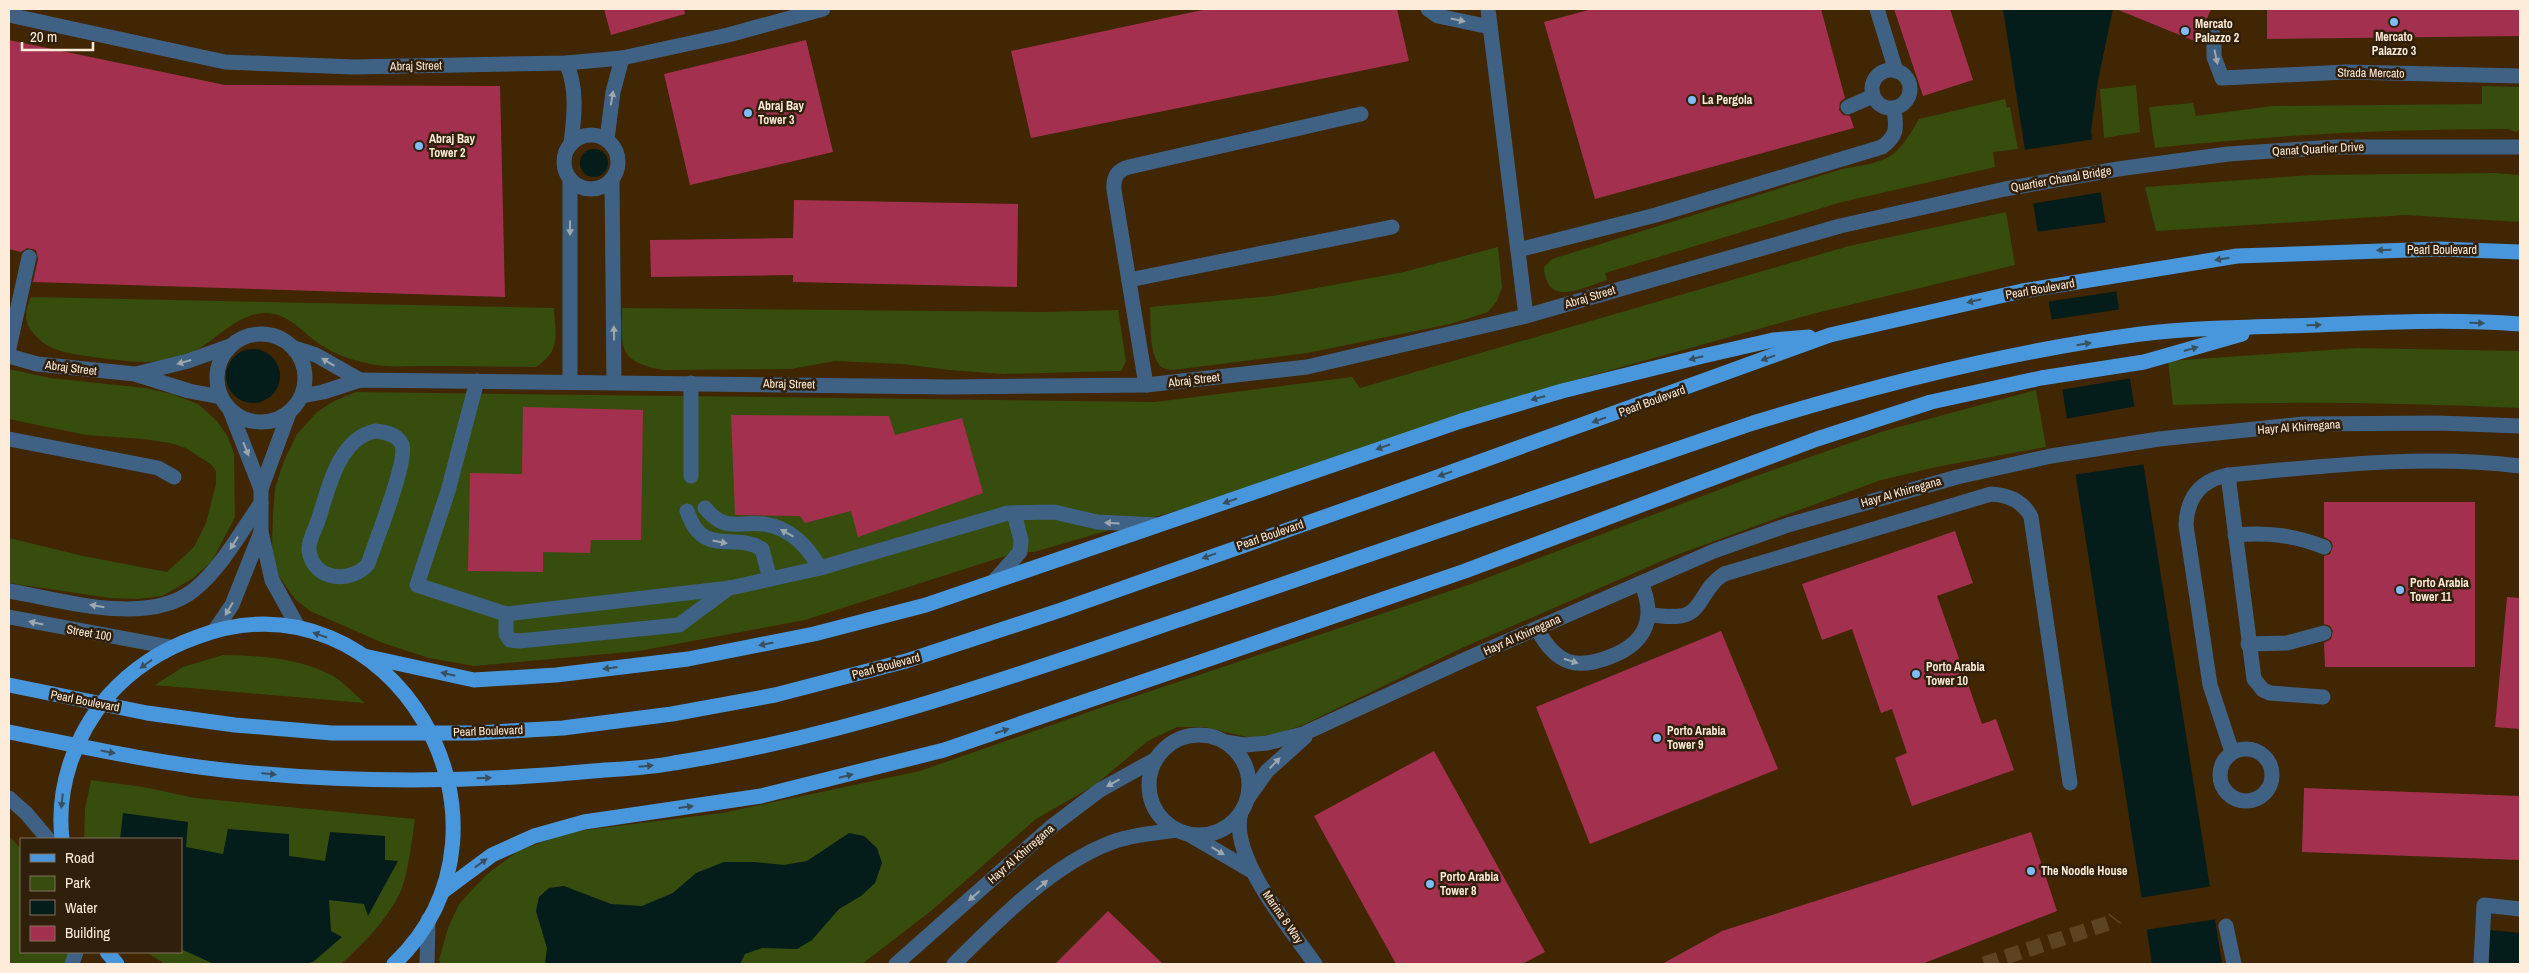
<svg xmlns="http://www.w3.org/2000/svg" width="2529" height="973" font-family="'Archivo Narrow',sans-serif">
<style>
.green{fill:#364d0e}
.water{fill:#041c1a}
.pier{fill:#402603}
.building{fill:#a43050}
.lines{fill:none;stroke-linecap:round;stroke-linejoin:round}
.minor-tunnel{stroke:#5c4423;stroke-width:15;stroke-dasharray:15 8;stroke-linecap:butt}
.minor{stroke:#3f6284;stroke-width:15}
.major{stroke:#4896db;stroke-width:15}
.oneway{fill:#9ea7ae}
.oneway2{fill:#3a4f5e}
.poi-dot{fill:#7ebdf9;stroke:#301f0b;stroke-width:2}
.labels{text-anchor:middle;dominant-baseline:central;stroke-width:5;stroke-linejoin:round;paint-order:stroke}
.poi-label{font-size:12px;font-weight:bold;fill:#fdecd9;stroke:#301f0b;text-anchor:start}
.street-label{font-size:12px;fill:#fdecd9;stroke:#301f0b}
</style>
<rect width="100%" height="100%" fill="#402603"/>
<!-- green -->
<g class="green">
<polygon points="2136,85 2140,132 2104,138 2100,89"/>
<path d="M 2482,86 L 2520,87 L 2520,129 L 2516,132 L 2508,129 C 2390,129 2273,135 2155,148 L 2149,107 L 2193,103 L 2196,116 L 2273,106 L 2482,104 Z"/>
<path d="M 2005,99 L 2007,108 L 2010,107 L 2018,149 L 1993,152 L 1995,167 L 1842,202 L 1605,273 L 1607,280 C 1582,288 1546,308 1544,267 L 1552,259 L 1842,169 C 1888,161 1895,161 1919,119 Z"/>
<polygon points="2495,173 2520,175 2520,222 2405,215 2156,231 2145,187 2312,175"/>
<polygon points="2006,212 2015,265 1812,314 1550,387 1179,510 1034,552 1018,552 805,620 639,651 474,666 429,658 383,643 310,611 295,599 278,575 272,547 273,515 275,488 284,461 297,434 317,412 334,401 356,392 1155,402 1352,377 1360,388 1849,246"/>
<path d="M 1498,247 L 1502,287 L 1497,301 L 1488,312 L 1450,324 L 1307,353 L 1173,370 C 1167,369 1161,369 1158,363 C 1149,349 1151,323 1150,307 L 1273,296 L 1404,272 Z"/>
<path d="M 31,297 L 554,308 C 555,335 562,350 536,367 C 500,367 463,366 426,366 C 407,366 385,368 366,363 C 348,359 329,352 314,340 C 299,328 287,314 266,313 C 240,313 220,336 200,348 C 166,368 130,362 93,357 C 76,354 54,353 40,340 C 24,326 23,315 31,297 Z"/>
<path d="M 622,308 L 1045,312 L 1118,310 L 1126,361 L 1121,371 L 1115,371 L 1004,374 L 949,370 L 902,364 L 835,361 L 791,369 L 664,370 C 618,362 621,349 622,308 Z"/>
<path d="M 2357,348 L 2520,351 L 2520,408 C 2405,403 2289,401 2173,405 L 2168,361 Z"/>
<polygon points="9,369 50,378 145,388 172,394 198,404 217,421 228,437 234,454 235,517 212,561 192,579 162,596 137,599 110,598 9,583 9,538 83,556 167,572 194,547 206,523 216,484 216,471 212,465 186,448 170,443 143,439 86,435 9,419"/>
<polygon points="2036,390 2046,447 1941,466 1881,480 1671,557 1464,647 1303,725 1283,732 1251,738 1204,727 1177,727 1148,741 1095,785 1036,819 931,911 862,964 441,964 439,960 448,928 459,904 486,875 518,851 569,832 722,813 920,771 1103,707 1471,584 1742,481 1884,431"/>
<path d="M 223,655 C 260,656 295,657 329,674 C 342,680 354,694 365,703 L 155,685 L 183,667 Z"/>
<path d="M 91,780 L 143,787 L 195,798 L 415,819 C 412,839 408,877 399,895 C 385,922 363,944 341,964 L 165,964 L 146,952 L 181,952 L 181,839 L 84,839 L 85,809 Z"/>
<polygon points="9,836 21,849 21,952 70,952 78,964 9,964"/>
</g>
<!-- water -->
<g class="water">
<polygon points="2003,9 2113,9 2098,80 2091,131 2222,964 2152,964"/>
<circle cx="594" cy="163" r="14"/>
<circle cx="253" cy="376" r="27"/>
<polygon points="123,813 188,822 186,847 223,854 228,829 289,834 289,856 325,861 330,832 385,836 385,860 398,861 368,916 364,904 329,900 331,931 342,937 313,962 302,964 214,964 181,949 181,839 120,839"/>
<polygon points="849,833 864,836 877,848 882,863 875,883 861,896 839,909 812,940 797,949 762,948 745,954 740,964 545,964 547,948 536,911 539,897 549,888 564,886 611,904 642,906 673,893 696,873 724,862 754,862 784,865 807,861"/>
<polygon points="2490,930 2520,933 2520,964 2489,964"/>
</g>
<!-- pier -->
<g class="pier">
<polygon points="2095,139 2103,192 2031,204 2023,150"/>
<polygon points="2108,222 2119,291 2046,302 2036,232"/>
<polygon points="2122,309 2133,378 2060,390 2049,320"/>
<polygon points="2137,406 2146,464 2073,475 2065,419"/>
<polygon points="2212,886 2218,919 2144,930 2139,898"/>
</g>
<!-- building -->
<g class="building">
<polygon points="604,9 684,9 685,14 611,35"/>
<polygon points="1207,9 1397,9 1409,61 1031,138 1011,51"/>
<polygon points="1592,9 1821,9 1845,98 1840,102 1839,110 1843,115 1850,116 1854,128 1595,199 1544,22"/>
<polygon points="1894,9 1950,9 1973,80 1923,96"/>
<polygon points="2116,9 2211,9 2197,42"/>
<polygon points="2267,9 2520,9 2520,36 2267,39"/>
<polygon points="9,40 225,85 500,86 505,297 33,282 38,259 36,250 27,248 21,252 9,249"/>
<polygon points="806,40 833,152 690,185 664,74"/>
<polygon points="794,200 1018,204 1017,287 793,282 793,275 651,277 650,240 793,238"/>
<polygon points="523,407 643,410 641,540 591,540 590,553 543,552 543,572 468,571 470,473 522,474"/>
<polygon points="731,415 889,416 895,435 962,418 983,493 858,537 851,511 805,523 800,516 735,515"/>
<polygon points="2324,502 2475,502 2475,667 2325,667 2324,643 2331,639 2333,631 2330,626 2324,624 2324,556 2330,554 2333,546 2331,541 2324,537"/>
<polygon points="1955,531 1973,583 1937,596 1982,724 1996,719 2014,770 1912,806 1895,758 1907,753 1892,709 1881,713 1852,629 1822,640 1802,584"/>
<polygon points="2507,597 2520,598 2520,729 2495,727"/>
<polygon points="1721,631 1778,769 1590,844 1536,707"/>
<polygon points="1434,751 1545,952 1522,964 1396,964 1314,816"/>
<polygon points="2304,788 2520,796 2520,860 2302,852"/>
<polygon points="2031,832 2057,911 1922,964 1662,964 1722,931"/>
<polygon points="1108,911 1163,964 1055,964"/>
</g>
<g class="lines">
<!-- minor-tunnel -->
<polyline class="minor-tunnel" points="1984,964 2112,922 2115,918"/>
<!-- minor -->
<g class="minor">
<polyline points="1428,9 1438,16 1490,27"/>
<polyline points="1488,9 1526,316"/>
<polyline points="1877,9 1896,71"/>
<polyline points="9,15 225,62 354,67 566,63 622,58 728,35 823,9"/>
<polyline points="2214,36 2214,57 2222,78 2346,72 2520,76"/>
<path d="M 566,63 C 578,87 574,119 571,144"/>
<circle cx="1891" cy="89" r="19"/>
<polyline points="1848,107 1873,96"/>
<circle cx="591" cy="162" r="27"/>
<polyline points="607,139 613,92 622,58"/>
<polyline points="570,179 570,382"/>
<polyline points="612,180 614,381"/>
<path d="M 1518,250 L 1656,215 L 1882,147 C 1899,134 1896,127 1894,108"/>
<polyline points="1129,280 1392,227"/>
<circle cx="261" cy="378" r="44"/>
<polyline points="9,348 29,257"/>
<polyline points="294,348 316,355 360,380"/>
<polyline points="9,356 37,364 135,374 189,391 221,397"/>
<polyline points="136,374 188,361 230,346"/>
<polyline points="477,381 448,491 417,585 506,614 730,588 820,568 1008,513 1054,512 1097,522 1158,525"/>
<path d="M 1146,385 L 1114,190 C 1113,178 1117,170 1129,167 L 1361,114"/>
<polyline points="302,396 323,392 360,380 950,387 1146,385 1307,367 1526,316 1840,226 2005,189 2118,169 2228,154 2335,147 2520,147"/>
<polyline points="230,410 261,489"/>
<polyline points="289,413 261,489 261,532 272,580 298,627"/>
<path d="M 375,431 C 385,432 398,434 402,445 C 408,461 375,543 368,564 C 351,584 313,581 309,550 C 308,542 315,529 318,521 C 328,490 338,439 375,431 Z"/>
<polyline points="9,439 158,468 174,477"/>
<polyline points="2228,475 2254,679 2263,690 2270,693 2323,697"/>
<polyline points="691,476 691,383"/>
<path d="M 705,508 C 726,533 737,521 764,524 C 791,528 807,546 820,568"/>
<path d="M 687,511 C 703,559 733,531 762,549 L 770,579"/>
<path d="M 2235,535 C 2267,532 2294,535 2324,547"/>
<polyline points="993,582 1020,552 1021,540 1014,513"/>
<path d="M 9,591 C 63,600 147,627 194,590 C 222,567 240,533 261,503"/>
<polyline points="506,614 506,634 510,640 519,641 679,625 729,588"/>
<path d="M 1649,615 C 1660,615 1681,620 1691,612 C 1703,604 1705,586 1724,574 L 1991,494 C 2009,495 2023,501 2031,517 L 2070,783"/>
<polyline points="9,617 170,647"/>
<path d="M 1537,629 C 1556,664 1576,671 1612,656 C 1647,642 1656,617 1641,583"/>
<polyline points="215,630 232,605 261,532"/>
<polyline points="2248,644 2287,643 2324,633"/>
<circle cx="1199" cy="785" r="50"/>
<polyline points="1225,742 1245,745 1267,743 1303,734 1464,660 1714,551 1788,525 1957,477 2051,456 2159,439 2304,424 2438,423 2520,426"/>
<circle cx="2246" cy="775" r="26"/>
<path d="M 2232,752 L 2210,685 L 2186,525 C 2187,497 2201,480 2228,475 C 2325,466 2423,454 2520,466"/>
<polyline points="9,798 26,813 48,839"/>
<polyline points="1248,798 1267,771 1305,737"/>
<path d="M 1241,812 C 1228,856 1291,929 1315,964"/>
<polyline points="1190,835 1250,870"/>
<polyline points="2226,926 2234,964"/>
<polyline points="72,964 76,952"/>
<polyline points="427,964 428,920"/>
<polyline points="896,964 1051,827 1100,790 1156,759"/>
<path d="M 954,964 C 997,921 1052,865 1110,843 C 1131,835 1154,833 1177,830"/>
<polyline points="2481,964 2484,905 2520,909"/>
</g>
<!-- major -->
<g class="major">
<polyline points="364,656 474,680 556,675 688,659 814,634 926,605 1461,421 1562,391 1703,356 1773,340 1809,337"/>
<polyline points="9,685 147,713 235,725 332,733 475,733 563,728 672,714 775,695 906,661 1061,610 1429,480 1830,335 2022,291 2237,256 2440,249 2520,252"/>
<path d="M 9,732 C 80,746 151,762 223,770 C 346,783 470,783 593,771 C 620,769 648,768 674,763 C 852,735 1026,672 1196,614 C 1381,550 1567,487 1753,423 C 1880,384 2009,351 2141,334 C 2199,327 2259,327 2317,325 C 2384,322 2453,319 2520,324"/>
<path d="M 62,839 C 56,787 75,735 108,696 C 132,669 163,649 197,637 C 391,564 541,824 394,964"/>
<polyline points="442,892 492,855 534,836 584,822 761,796 944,750 1465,571 1817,439 1931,402 2041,378 2144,362 2242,334"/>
<polyline points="107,952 117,964"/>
</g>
</g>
<!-- one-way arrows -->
<defs><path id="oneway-solid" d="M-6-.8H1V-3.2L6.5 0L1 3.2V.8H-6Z" transform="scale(1.25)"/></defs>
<g class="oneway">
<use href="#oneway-solid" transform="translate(1458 20) rotate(12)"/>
<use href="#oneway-solid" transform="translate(2216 57) rotate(78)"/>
<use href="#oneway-solid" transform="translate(612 98) rotate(-80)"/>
<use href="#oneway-solid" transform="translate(570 228) rotate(90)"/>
<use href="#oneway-solid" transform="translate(614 333) rotate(-91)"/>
<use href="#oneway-solid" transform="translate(184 362) rotate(164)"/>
<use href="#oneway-solid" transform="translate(328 362) rotate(-149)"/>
<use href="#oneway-solid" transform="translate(246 449) rotate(68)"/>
<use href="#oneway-solid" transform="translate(1112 523) rotate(-177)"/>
<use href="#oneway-solid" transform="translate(787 533) rotate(-151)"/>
<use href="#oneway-solid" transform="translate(720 542) rotate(11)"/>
<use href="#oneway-solid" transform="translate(234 543) rotate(122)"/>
<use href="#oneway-solid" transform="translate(97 606) rotate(-170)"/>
<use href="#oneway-solid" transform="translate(229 609) rotate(121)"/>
<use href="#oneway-solid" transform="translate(36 623) rotate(-168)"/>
<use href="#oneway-solid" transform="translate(1571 661) rotate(18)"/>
<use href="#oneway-solid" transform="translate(1275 763) rotate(-46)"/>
<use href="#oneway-solid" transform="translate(1113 783) rotate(151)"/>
<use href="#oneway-solid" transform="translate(1218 851) rotate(31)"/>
<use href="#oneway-solid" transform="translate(1042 885) rotate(-40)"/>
<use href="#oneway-solid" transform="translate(974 896) rotate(139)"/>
</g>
<g class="oneway2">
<use href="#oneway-solid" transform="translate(2384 250) rotate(178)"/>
<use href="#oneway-solid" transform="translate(2222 259) rotate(171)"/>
<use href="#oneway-solid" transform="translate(1974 301) rotate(167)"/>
<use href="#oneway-solid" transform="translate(2477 323) rotate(1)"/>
<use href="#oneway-solid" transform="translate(2314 325) rotate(-2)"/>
<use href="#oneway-solid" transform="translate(2084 344) rotate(-9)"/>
<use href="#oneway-solid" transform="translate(2191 349) rotate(-16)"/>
<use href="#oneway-solid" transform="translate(1696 358) rotate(166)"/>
<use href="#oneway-solid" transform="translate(1768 358) rotate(160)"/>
<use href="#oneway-solid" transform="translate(1538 398) rotate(164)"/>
<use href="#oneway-solid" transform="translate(1599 420) rotate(160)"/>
<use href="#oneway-solid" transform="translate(1383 447) rotate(161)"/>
<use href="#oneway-solid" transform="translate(1445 474) rotate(160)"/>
<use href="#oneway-solid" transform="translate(1230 501) rotate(161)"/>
<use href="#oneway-solid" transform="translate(1209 556) rotate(160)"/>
<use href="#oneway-solid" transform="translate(320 635) rotate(-161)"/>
<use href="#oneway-solid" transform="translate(766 644) rotate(169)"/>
<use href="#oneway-solid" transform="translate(146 664) rotate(145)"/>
<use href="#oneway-solid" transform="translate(610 668) rotate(173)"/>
<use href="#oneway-solid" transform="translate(448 674) rotate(-167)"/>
<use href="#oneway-solid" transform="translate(1002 731) rotate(-18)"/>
<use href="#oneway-solid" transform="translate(108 752) rotate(11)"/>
<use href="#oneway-solid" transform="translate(646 766) rotate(-5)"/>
<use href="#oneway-solid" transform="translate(269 774) rotate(5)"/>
<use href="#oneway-solid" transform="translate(846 776) rotate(-14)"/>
<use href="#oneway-solid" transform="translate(484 778) rotate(-2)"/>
<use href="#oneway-solid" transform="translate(62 801) rotate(96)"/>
<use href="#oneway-solid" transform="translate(686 807) rotate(-7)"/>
<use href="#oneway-solid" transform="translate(481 863) rotate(-36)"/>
</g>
<!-- markers -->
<g class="poi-dot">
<circle cx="2394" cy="22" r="5"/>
<circle cx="2185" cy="31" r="5"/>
<circle cx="1692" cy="100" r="5"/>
<circle cx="748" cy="113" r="5"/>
<circle cx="419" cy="146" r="5"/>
<circle cx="2400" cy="590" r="5"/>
<circle cx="1916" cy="674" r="5"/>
<circle cx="1657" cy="738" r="5"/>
<circle cx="2031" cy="871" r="5"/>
<circle cx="1430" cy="884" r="5"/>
</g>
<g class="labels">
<!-- poi labels -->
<g class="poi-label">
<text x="2195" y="24">Mercato<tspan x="2195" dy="14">Palazzo 2</tspan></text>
<text x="2394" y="37" text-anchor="middle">Mercato<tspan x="2394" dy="14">Palazzo 3</tspan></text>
<text x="1702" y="100">La Pergola</text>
<text x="758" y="106">Abraj Bay<tspan x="758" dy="14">Tower 3</tspan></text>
<text x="429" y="139">Abraj Bay<tspan x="429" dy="14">Tower 2</tspan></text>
<text x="2410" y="583">Porto Arabia<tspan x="2410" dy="14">Tower 11</tspan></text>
<text x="1926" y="667">Porto Arabia<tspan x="1926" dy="14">Tower 10</tspan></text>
<text x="1667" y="731">Porto Arabia<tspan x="1667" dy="14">Tower 9</tspan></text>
<text x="2041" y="871">The Noodle House</text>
<text x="1440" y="877">Porto Arabia<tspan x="1440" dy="14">Tower 8</tspan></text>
</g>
<!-- street labels -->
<g class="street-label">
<text transform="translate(416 66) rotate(-1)">Abraj Street</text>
<text transform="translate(2371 73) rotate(1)">Strada Mercato</text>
<text transform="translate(2318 149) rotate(-3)">Qanat Quartier Drive</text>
<text transform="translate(2061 179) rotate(-10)">Quartier Chanal Bridge</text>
<text x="2442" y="250">Pearl Boulevard</text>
<text transform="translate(2040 289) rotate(-10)">Pearl Boulevard</text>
<text transform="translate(1590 297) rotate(-17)">Abraj Street</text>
<text transform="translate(71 368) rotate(7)">Abraj Street</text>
<text transform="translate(1194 380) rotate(-7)">Abraj Street</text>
<text transform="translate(789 384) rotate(1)">Abraj Street</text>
<text transform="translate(1652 401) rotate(-20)">Pearl Boulevard</text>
<text transform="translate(2299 427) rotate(-4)">Hayr Al Khirregana</text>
<text transform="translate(1901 492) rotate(-16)">Hayr Al Khirregana</text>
<text transform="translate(1270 535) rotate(-19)">Pearl Boulevard</text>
<text transform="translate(89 633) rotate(10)">Street 100</text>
<text transform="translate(1522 635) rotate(-24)">Hayr Al Khirregana</text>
<text transform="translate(886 666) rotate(-15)">Pearl Boulevard</text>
<text transform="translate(85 701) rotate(11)">Pearl Boulevard</text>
<text transform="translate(488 731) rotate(-2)">Pearl Boulevard</text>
<text transform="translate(1021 854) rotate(-41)">Hayr Al Khirregana</text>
<text transform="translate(1283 917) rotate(55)">Marina 8 Way</text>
</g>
</g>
<!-- border -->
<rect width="2529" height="973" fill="none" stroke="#fdecd9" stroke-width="20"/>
<!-- legend -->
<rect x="20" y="838" width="162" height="115" fill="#301f0b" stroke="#82715d"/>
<rect x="30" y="854" width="25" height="8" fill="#4896db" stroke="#82715d"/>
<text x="65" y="863" font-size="15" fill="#fdecd9">Road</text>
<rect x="30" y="876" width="25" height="15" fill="#364d0e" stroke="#82715d"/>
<text x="65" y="888" font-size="15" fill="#fdecd9">Park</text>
<rect x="30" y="900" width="25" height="15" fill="#041c1a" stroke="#82715d"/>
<text x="65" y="913" font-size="15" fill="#fdecd9">Water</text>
<rect x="30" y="926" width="25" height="15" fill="#a43050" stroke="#82715d"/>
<text x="65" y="938" font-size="15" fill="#fdecd9">Building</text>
<!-- scale -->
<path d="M22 42v8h71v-8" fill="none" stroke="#fdecd9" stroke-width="2.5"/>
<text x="30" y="42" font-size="15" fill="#fdecd9" stroke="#301f0b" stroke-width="4" paint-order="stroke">20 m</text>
</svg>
